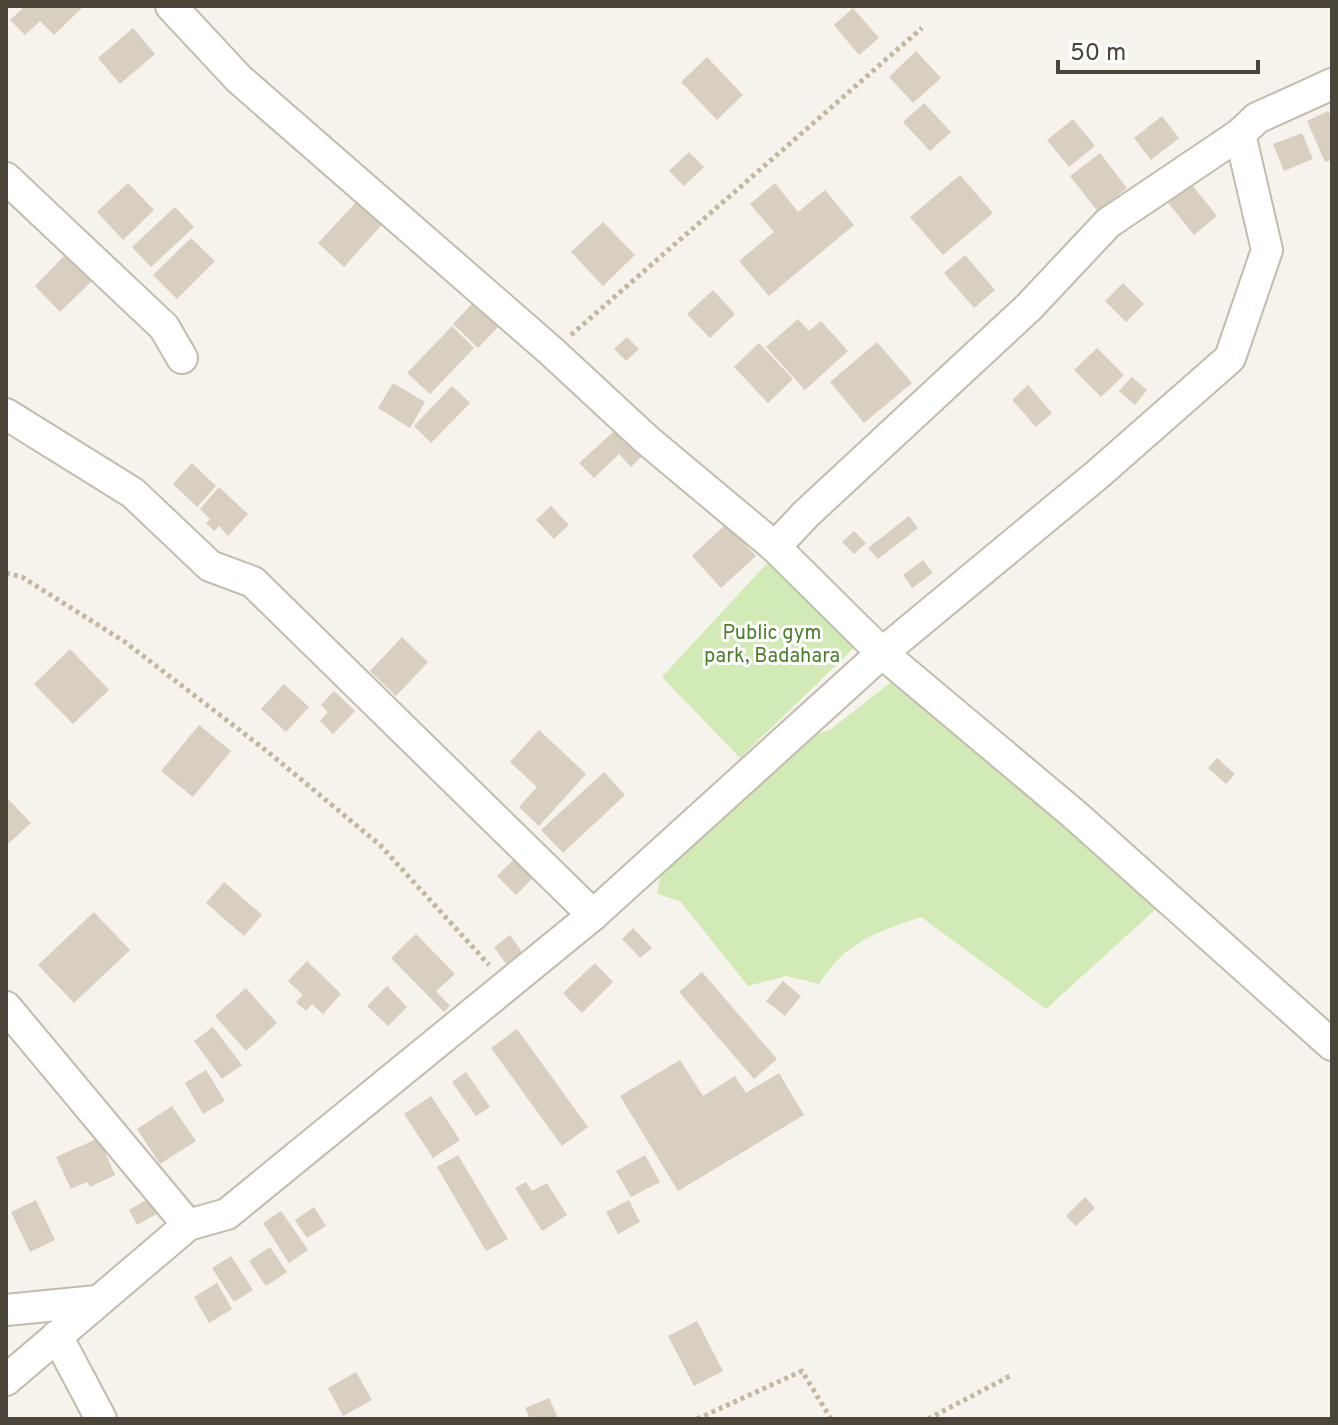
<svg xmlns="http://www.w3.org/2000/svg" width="1338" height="1425" font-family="Overpass,sans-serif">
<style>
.green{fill:#d2eab5}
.building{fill:#d8cfc1}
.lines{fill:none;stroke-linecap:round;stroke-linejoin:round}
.minor-casing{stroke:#c2bbae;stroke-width:34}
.path{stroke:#c4b79f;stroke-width:5;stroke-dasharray:4 4;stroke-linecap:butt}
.minor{stroke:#fff;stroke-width:30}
.labels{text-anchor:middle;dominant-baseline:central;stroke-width:6;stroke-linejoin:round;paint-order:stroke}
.park-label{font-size:20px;fill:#4a7f2a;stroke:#fff}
</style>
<rect width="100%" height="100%" fill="#f6f3ec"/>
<!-- green -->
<g class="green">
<polygon points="770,560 858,644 740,758 662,677"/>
<path d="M 891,682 L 960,727 L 1157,908 L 1046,1009 L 921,917 C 873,934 847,941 819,984 L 786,976 L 748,986 L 680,901 L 657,894 L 662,867 L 791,742 L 830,730 Z"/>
</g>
<!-- building -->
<g class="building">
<polygon points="25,6 84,6 54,35 40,21 25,35 10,20"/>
<polygon points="853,8 879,38 859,55 834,25"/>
<polygon points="133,28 155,54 120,84 98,58"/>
<polygon points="916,51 941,78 913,103 889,77"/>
<polygon points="707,57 743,95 717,120 681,82"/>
<polygon points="924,103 951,132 930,151 903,122"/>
<polygon points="1328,111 1332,119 1332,160 1325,162 1307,121"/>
<polygon points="1162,116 1179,138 1151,160 1134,138"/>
<polygon points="1073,119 1095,146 1069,167 1047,140"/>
<polygon points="1302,133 1313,159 1284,171 1273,144"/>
<polygon points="689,152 704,167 684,186 669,171"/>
<polygon points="1100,153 1127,188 1098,212 1070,176"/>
<polygon points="960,175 993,213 943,255 910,217"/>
<polygon points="1184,175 1217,216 1194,235 1161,194"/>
<polygon points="128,183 154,210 123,240 97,212"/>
<polygon points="775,183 798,212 825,190 854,225 769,296 739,261 774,232 750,204"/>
<polygon points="361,197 386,220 344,267 318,243"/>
<polygon points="175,207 194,227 151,267 132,247"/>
<polygon points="603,222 635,255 603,286 571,252"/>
<polygon points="191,238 215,261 177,299 153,275"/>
<polygon points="68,252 94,279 60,312 35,286"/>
<polygon points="965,255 995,290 974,308 944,273"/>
<polygon points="1123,283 1144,304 1126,322 1105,301"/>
<polygon points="713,290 735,314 710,338 687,314"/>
<polygon points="473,303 498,327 478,348 453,324"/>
<polygon points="798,319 809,331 821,321 848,351 805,390 766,347"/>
<polygon points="452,326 474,348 430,394 407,373"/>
<polygon points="627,337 639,349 626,361 614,349"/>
<polygon points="877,342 912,383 864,423 830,382"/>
<polygon points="759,343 793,379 768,403 734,367"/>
<polygon points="1097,348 1124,375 1101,397 1074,370"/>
<polygon points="1132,377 1147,390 1135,405 1119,391"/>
<polygon points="393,383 425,402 410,428 378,408"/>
<polygon points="1028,385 1052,413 1036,427 1012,400"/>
<polygon points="452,386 470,403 431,443 414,426"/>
<polygon points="621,425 646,452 631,467 619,454 594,478 579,463"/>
<polygon points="192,463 216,486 197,507 173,484"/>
<polygon points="219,487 248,514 228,536 219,526 214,531 206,523 210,519 200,509"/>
<polygon points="551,506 569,525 554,539 536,520"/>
<polygon points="909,516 918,528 878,559 868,548"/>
<polygon points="726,524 756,556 721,588 692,556"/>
<polygon points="854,531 866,543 854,554 842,542"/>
<polygon points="923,560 933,573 912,588 903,575"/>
<polygon points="402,637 428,662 396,696 370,671"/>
<polygon points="70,649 109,690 73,724 34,684"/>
<polygon points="284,684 309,707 286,732 261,709"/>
<polygon points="334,691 355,711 333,734 320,721 328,712 321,705"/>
<polygon points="199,725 231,751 193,797 161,771"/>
<polygon points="539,730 586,774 539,826 519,807 537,787 510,762"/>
<polygon points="1217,758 1235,774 1226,784 1208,768"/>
<polygon points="604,772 625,795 563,853 541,830"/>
<polygon points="6,797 31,823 8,844 6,842"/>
<polygon points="521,852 540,871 516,895 497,876"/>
<polygon points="224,882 262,915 244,936 206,903"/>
<polygon points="94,912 130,950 74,1003 38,965"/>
<polygon points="633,928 652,948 640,958 622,939"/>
<polygon points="416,934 455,974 436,991 450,1006 444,1012 391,958"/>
<polygon points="510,935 522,952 506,964 494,947"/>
<polygon points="307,961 341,994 323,1014 312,1004 306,1011 296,1002 303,995 288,981"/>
<polygon points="595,963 613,982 582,1013 563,993"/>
<polygon points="702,972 777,1059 754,1079 679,992"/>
<polygon points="783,981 801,996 785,1016 766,1001"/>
<polygon points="387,986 407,1007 388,1026 367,1006"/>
<polygon points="246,988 277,1023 246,1051 215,1016"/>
<polygon points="213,1027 242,1065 222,1079 194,1041"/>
<polygon points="517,1029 588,1127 562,1146 491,1048"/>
<polygon points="680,1060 703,1096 735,1076 746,1093 779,1073 804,1115 678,1191 620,1096"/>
<polygon points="206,1070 225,1101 203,1114 185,1083"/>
<polygon points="466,1072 490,1107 476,1116 452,1082"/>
<polygon points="431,1096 460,1140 433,1158 404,1114"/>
<polygon points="172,1106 196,1141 160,1164 137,1129"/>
<polygon points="99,1138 115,1175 90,1187 87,1182 71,1189 56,1157"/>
<polygon points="458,1155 508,1239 486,1251 437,1167"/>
<polygon points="645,1155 660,1182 631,1197 616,1171"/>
<polygon points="526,1182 532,1191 547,1183 567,1215 542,1231 515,1188"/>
<polygon points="151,1197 160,1212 137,1225 129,1210"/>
<polygon points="1085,1197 1095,1208 1076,1226 1066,1216"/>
<polygon points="36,1200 55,1240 30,1252 11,1212"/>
<polygon points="629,1200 640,1222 618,1234 606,1212"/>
<polygon points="314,1207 326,1226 307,1238 295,1220"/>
<polygon points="281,1211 308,1250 289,1263 263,1223"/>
<polygon points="270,1247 287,1272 266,1286 249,1261"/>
<polygon points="231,1256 253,1290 234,1302 212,1268"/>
<polygon points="217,1283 232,1309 209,1323 194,1297"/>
<polygon points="697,1321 723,1371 694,1386 668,1336"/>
<polygon points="356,1372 372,1400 343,1416 328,1388"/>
<polygon points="549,1398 558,1418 530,1419 525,1408"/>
</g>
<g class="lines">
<!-- minor casing -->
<g class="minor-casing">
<g id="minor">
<polyline points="171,6 239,79 551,351 647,440 775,547 882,653 1075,815 1332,1045"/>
<polyline points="6,178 164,327 182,358"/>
<polyline points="6,414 133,493 210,566 253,582 593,915"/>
<polyline points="775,547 806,514 1029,307 1108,223 1240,134"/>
<polyline points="6,1007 188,1225"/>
<polyline points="6,1310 97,1301"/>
<polyline points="57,1336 101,1419"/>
<polyline points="6,1380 188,1225 227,1214 593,915 882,653 1098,474 1230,358 1267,250 1240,134 1257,118 1332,84"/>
</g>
</g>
<!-- path -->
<g class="path">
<polyline points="571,335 922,28"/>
<polyline points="6,573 22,577 125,642 268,752 380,845 489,965"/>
<polyline points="697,1419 802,1371 831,1419"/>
<polyline points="928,1419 1010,1376"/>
</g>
<!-- minor -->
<use href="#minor" class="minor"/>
</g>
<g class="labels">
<!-- park labels -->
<g class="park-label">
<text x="772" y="634">Public gym<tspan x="772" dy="23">park, Badahara</tspan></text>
</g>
</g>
<!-- border -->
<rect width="1338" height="1425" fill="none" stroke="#4b4439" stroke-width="16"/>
<!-- scale -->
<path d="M1058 60v12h200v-12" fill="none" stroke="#4b4439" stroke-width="4"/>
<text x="1070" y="60" font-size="24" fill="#4b4439" stroke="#ffffff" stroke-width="6" paint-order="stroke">50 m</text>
</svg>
